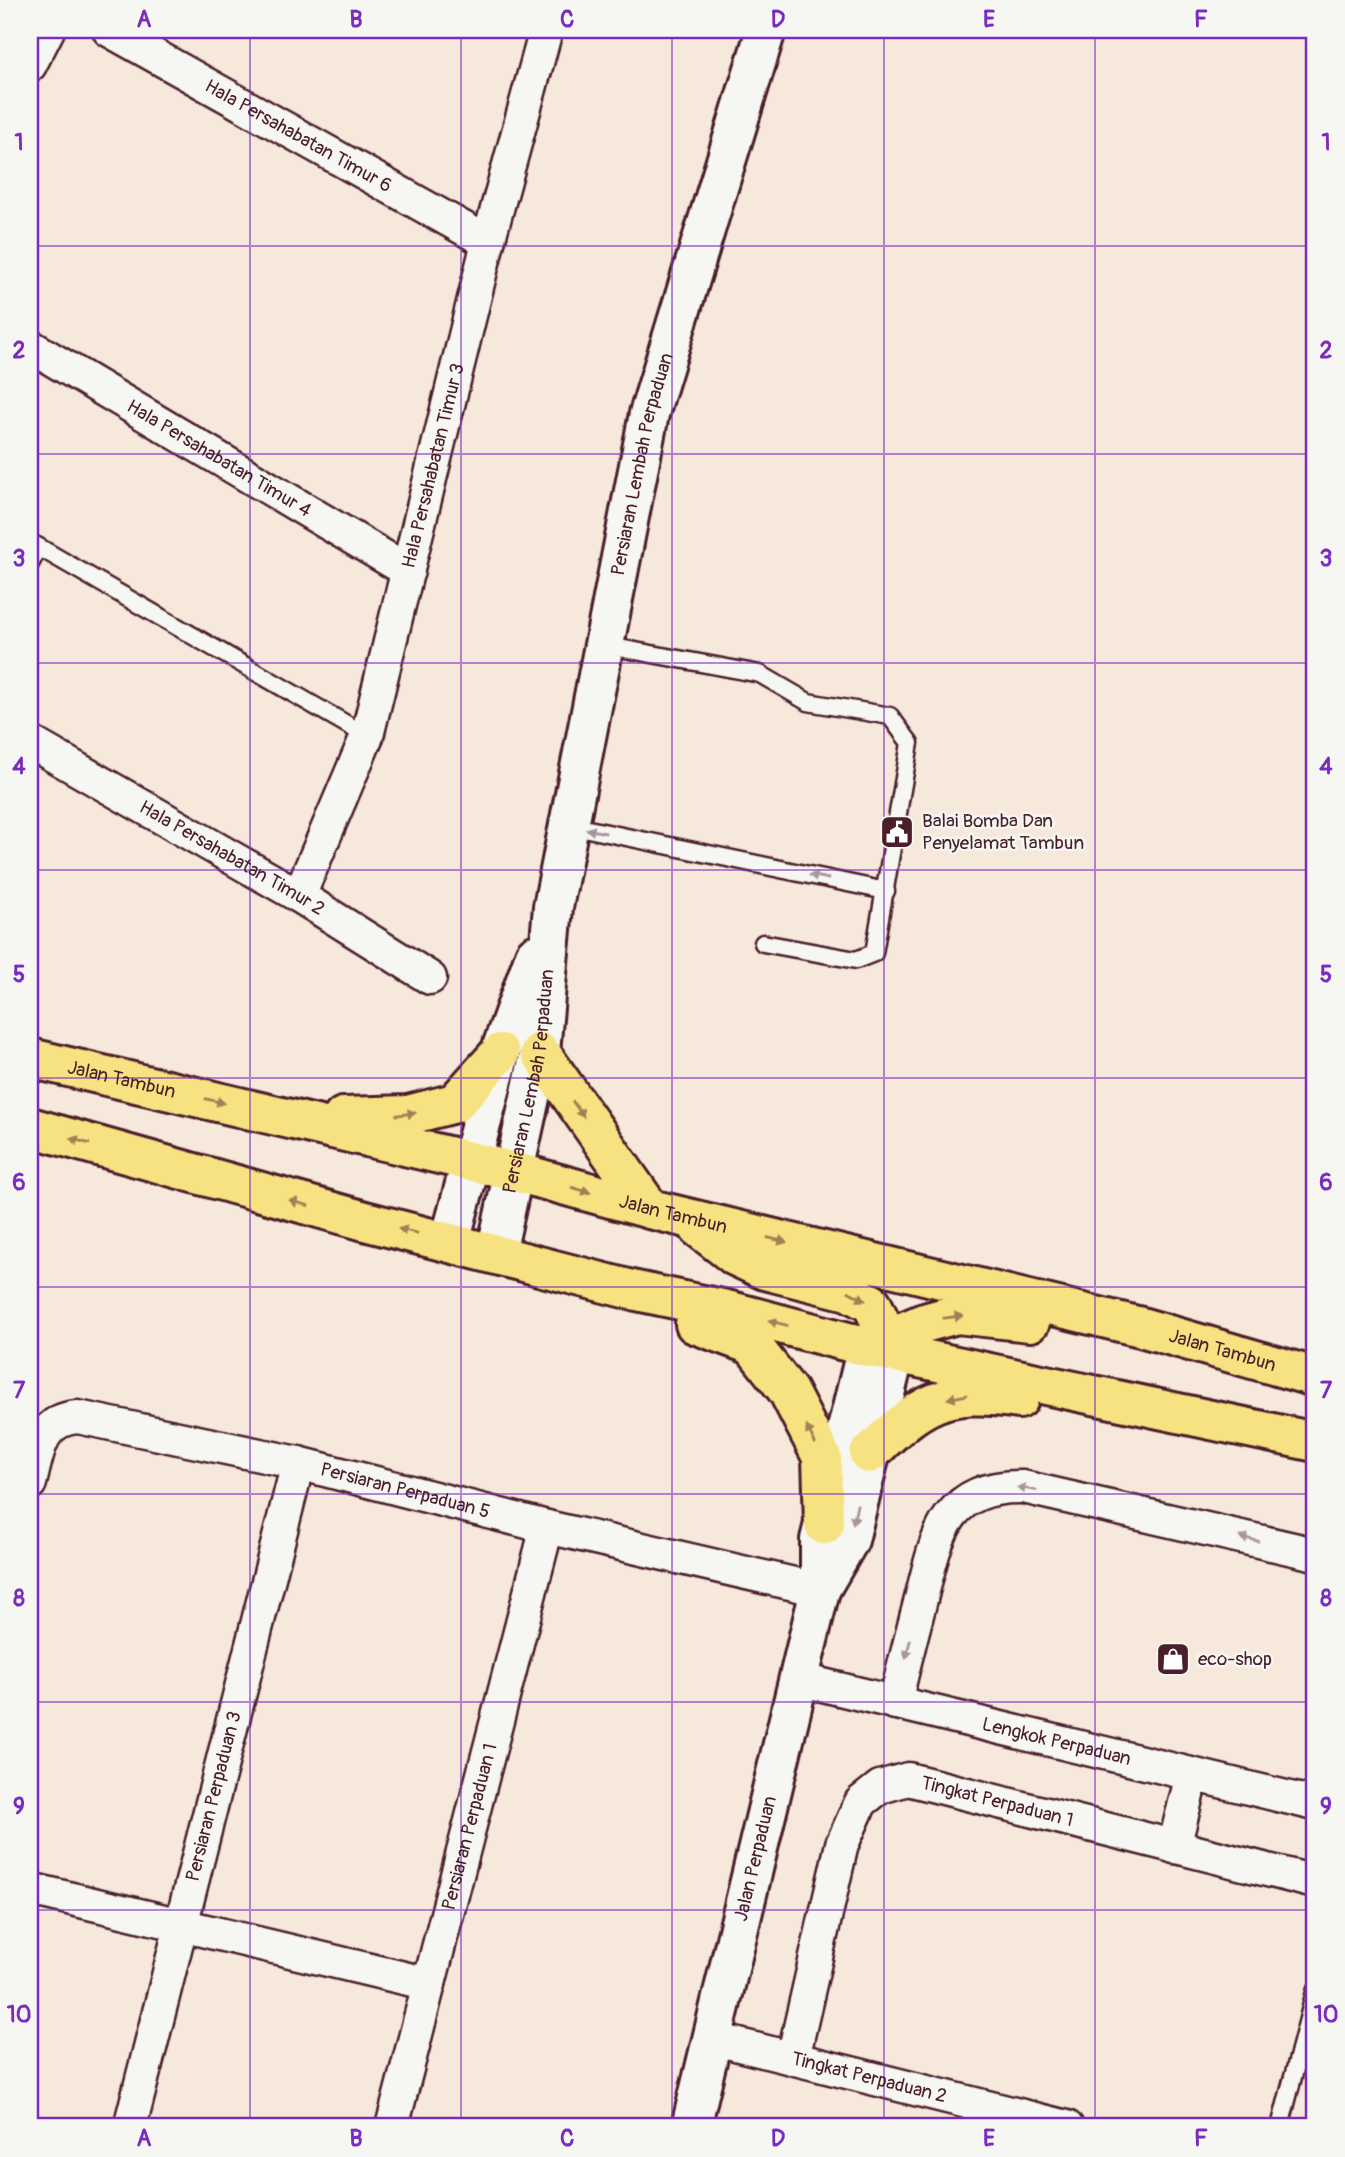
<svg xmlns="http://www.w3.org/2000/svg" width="1345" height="2157" font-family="Pangolin,sans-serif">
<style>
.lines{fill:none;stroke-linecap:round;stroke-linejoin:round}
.service-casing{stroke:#4a1f2b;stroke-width:21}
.minor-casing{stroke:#4a1f2b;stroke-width:37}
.tertiary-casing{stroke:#4a1f2b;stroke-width:44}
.secondary-casing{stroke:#4a1f2b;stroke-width:44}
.primary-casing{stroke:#4a1f2b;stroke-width:44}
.service{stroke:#f6f6f2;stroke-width:16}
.minor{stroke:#f6f6f2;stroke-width:32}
.tertiary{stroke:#f6f6f2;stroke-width:38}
.secondary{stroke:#f6f6f2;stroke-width:38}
.primary{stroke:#f7e281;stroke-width:38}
.oneway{fill:#a99598}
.oneway2{fill:#a08056}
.grid{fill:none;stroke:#7b2cbf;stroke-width:2;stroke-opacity:0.55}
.labels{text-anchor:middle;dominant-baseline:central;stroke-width:5;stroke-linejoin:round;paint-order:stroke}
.street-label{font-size:19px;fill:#4a1f2b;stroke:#f6f6f2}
.poi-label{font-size:19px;fill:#4a1f2b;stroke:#f6f6f2;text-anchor:start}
.neatline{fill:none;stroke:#7b2cbf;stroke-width:2.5}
.grid-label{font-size:23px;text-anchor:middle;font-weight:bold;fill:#7b2cbf}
</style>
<rect width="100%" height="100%" fill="#f6e8db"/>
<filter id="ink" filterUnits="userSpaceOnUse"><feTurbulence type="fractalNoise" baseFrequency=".0143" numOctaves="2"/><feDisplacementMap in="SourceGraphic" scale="14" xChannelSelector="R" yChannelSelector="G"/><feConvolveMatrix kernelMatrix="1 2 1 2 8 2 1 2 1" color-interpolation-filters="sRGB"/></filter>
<g filter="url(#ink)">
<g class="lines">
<!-- service casing -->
<g class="service-casing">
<g id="service">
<polyline points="30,542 367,736"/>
<polyline points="30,564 39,547"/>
<polyline points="603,645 760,674 808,702 890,716 910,743 874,953 856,960 763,943"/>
<polyline points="569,825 886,891"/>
<polyline points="1280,2127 1315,1992"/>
</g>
</g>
<!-- minor casing -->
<g class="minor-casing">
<g id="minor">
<path id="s1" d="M 109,30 L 488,242"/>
<polyline points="30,65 48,30"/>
<path id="s2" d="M 30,346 L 408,571"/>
<path id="s3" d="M 30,742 L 299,896 L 430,978"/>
<path id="s4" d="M 299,896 L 367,736 L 488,242 L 546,30"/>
<path id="s5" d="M 30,1483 C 38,1452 40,1419 78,1417 L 298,1463 L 547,1527 L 820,1590"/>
<path id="s6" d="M 798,1679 L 1315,1804"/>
<path d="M 895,1703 C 903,1668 912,1634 921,1599 C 937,1536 945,1485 1023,1487 L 1315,1554"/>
<polyline points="1174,1847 1192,1775"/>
<polyline points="30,1889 429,1984"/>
<path id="s7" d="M 711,2038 L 1067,2127"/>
<path id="s8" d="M 793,2058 L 842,1844 L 861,1802 L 880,1787 L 908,1779 L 1315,1882"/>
<path id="s9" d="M 130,2127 L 298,1463"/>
<path id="s10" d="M 392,2127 L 547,1527"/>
</g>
</g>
<!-- tertiary casing -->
<g class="tertiary-casing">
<g id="tertiary">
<polyline points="821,1588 849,1540 895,1353"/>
<path id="s11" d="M 691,2127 L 820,1590 L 820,1540 L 867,1347"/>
</g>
</g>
<!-- secondary casing -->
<g class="secondary-casing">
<g id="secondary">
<polyline points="450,1241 500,1053 535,955"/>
<path id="s12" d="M 496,1253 L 540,1052 L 553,907 L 649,414 L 766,30"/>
</g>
</g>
<!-- primary casing -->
<g class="primary-casing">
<g id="primary">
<polyline points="540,1052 650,1209"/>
<path id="s13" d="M 30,1058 L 516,1172 L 650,1209 L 1141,1327 L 1315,1377"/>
<polyline points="343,1117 408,1115 455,1103 500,1053"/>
<polyline points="30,1127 365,1221 632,1290 727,1310 867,1347 1315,1442"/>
<polyline points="699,1228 735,1256 765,1270 848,1291 872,1304 895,1353"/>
<polyline points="695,1324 752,1345 788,1391 822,1457 824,1525"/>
<polyline points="867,1347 924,1323 957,1314 1030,1322"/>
<path d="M 869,1454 C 922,1402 943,1388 1019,1399"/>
</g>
</g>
<!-- service -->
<use href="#service" class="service"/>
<!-- minor -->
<use href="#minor" class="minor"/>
<!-- tertiary -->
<use href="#tertiary" class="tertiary"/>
<!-- secondary -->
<use href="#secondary" class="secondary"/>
<!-- primary -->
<use href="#primary" class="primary"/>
</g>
<!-- one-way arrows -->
<defs><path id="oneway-solid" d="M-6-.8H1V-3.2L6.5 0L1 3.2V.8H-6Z" transform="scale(1.75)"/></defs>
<g class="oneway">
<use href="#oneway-solid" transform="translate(596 831) rotate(-168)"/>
<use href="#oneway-solid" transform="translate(819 877) rotate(-168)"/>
<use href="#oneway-solid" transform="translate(1027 1489) rotate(-171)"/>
<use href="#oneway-solid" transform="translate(855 1514) rotate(103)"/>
<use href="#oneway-solid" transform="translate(1249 1539) rotate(-167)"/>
<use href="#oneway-solid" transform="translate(908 1649) rotate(104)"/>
</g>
<g class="oneway2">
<use href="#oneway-solid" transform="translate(215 1101) rotate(13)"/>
<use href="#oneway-solid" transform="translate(578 1109) rotate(55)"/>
<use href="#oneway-solid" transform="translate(406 1114) rotate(-7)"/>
<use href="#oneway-solid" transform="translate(80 1141) rotate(-164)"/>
<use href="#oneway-solid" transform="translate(581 1190) rotate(16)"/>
<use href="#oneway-solid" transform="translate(299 1203) rotate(-164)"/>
<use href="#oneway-solid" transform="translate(408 1231) rotate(-167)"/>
<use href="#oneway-solid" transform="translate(777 1240) rotate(14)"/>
<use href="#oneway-solid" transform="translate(857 1296) rotate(29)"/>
<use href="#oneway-solid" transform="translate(953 1317) rotate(-8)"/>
<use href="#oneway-solid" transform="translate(778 1323) rotate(-165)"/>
<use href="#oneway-solid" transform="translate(957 1397) rotate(169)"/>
<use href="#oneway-solid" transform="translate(811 1435) rotate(-117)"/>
</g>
</g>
<!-- grid -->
<path class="grid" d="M 250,30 L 250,2127M 461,30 L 461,2127M 672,30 L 672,2127M 884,30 L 884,2127M 1095,30 L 1095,2127M 30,246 L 1315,246M 30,454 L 1315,454M 30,663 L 1315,663M 30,870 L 1315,870M 30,1078 L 1315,1078M 30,1287 L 1315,1287M 30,1494 L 1315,1494M 30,1702 L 1315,1702M 30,1910 L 1315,1910"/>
<!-- icons -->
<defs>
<g id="civic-square" transform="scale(1.75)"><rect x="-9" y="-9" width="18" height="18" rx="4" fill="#4a1f2b" stroke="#f6f6f2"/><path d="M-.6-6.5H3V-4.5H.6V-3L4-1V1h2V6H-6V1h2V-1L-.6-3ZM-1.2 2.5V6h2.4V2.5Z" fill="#fff"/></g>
<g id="shop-square" transform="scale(1.75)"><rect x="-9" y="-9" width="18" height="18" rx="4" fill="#4a1f2b" stroke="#f6f6f2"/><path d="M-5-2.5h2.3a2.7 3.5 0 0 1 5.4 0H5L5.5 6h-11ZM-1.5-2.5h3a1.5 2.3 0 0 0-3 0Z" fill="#fff"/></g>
</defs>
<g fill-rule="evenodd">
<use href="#civic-square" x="897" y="832"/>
<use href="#shop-square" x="1173" y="1659"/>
</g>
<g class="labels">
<!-- street labels -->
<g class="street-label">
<text stroke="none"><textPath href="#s1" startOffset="217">Hala Persahabatan Timur 6</textPath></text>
<text stroke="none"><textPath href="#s2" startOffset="220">Hala Persahabatan Timur 4</textPath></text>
<text stroke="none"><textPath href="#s12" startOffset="803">Persiaran Lembah Perpaduan</textPath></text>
<text stroke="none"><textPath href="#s4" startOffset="452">Hala Persahabatan Timur 3</textPath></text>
<text stroke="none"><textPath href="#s3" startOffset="233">Hala Persahabatan Timur 2</textPath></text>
<text stroke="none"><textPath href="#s13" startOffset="94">Jalan Tambun</textPath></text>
<text stroke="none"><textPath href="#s12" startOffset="175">Persiaran Lembah Perpaduan</textPath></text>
<text stroke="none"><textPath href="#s13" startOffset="662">Jalan Tambun</textPath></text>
<text stroke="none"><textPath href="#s13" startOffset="1228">Jalan Tambun</textPath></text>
<text stroke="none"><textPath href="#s5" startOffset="425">Persiaran Perpaduan 5</textPath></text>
<text stroke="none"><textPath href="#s6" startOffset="266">Lengkok Perpaduan</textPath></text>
<text stroke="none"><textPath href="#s9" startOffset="341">Persiaran Perpaduan 3</textPath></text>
<text stroke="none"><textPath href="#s8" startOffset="411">Tingkat Perpaduan 1</textPath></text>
<text stroke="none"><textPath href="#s10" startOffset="310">Persiaran Perpaduan 1</textPath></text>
<text stroke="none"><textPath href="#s11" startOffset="276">Jalan Perpaduan</textPath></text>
<text stroke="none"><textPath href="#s7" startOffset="163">Tingkat Perpaduan 2</textPath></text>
</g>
<!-- poi labels -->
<g class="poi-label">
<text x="922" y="821">Balai Bomba Dan<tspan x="922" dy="22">Penyelamat Tambun</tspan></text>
<text x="1198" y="1659">eco-shop</text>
</g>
</g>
<!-- margin -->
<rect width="1345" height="2157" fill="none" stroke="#f6f6f2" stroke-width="77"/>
<rect x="38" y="38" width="1268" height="2080" class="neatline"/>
<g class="grid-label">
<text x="144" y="27">A</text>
<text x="356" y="27">B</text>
<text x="567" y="27">C</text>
<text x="778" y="27">D</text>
<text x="989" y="27">E</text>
<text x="1201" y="27">F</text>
<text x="19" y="150">1</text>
<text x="1326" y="150">1</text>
<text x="19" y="358">2</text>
<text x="1326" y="358">2</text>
<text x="19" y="566">3</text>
<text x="1326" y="566">3</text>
<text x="19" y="774">4</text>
<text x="1326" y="774">4</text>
<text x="19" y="982">5</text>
<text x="1326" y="982">5</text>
<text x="19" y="1190">6</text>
<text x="1326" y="1190">6</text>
<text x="19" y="1398">7</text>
<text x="1326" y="1398">7</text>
<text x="19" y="1606">8</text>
<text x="1326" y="1606">8</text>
<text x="19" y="1814">9</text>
<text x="1326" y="1814">9</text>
<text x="19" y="2022">10</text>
<text x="1326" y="2022">10</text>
<text x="144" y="2146">A</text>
<text x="356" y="2146">B</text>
<text x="567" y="2146">C</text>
<text x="778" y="2146">D</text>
<text x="989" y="2146">E</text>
<text x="1201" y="2146">F</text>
</g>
</svg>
